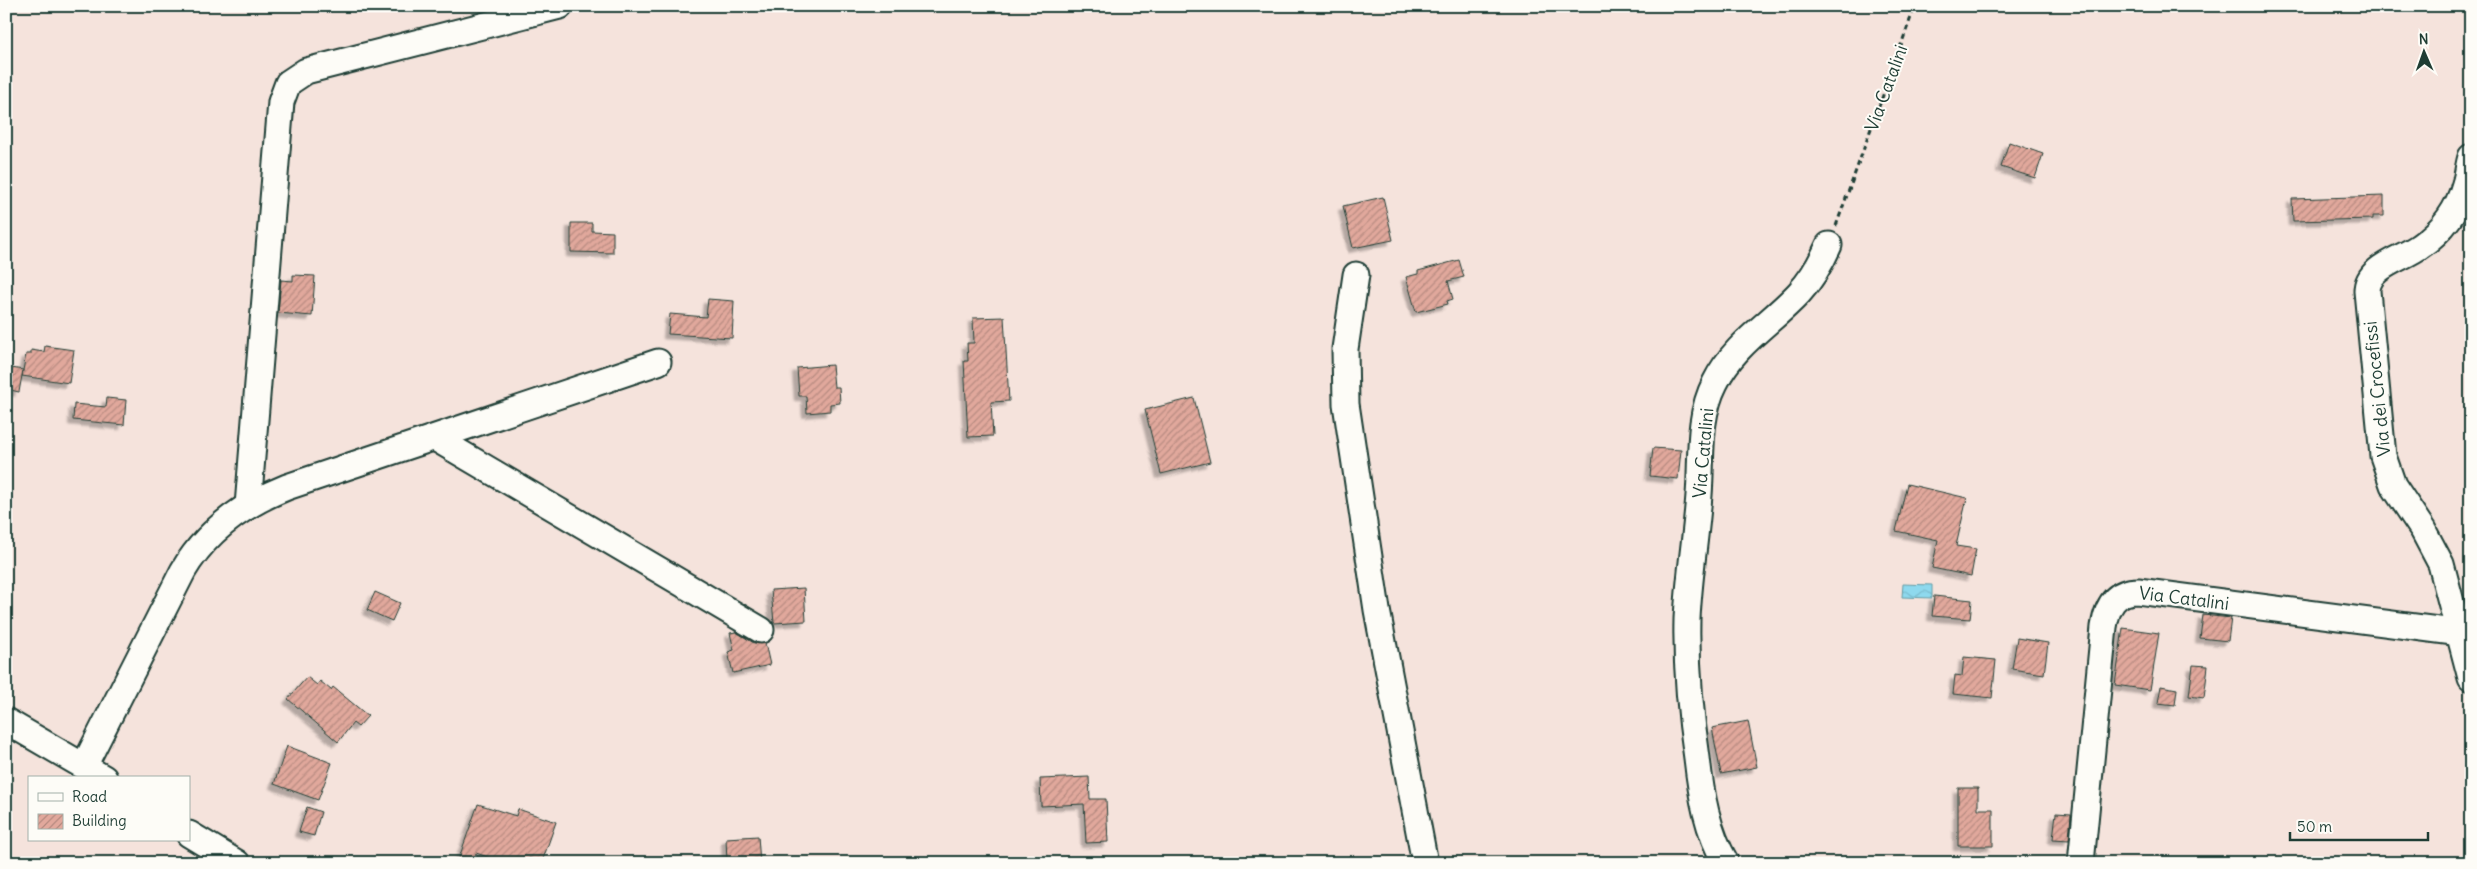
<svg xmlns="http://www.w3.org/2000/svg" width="2477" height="869" font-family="Delius,sans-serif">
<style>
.water{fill:url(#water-waves);stroke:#629ba4}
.building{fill:url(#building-hatch);stroke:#1f3d34;filter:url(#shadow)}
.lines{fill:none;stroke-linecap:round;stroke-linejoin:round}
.minor-casing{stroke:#1f3d34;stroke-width:29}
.path{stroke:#1f3d34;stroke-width:3;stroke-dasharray:5 4;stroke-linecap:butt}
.minor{stroke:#fdfcf7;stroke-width:25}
.labels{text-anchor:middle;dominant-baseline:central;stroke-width:4;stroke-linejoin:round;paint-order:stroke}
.street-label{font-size:18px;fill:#1f3d34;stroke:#fdfcf7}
</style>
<defs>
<pattern id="water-waves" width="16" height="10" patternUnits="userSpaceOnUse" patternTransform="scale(1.25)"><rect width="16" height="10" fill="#8ed9ee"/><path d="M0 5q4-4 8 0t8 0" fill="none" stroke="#7abbcd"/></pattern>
<pattern id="building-hatch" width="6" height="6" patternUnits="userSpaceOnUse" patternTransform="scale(1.25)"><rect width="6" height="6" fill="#e1a89c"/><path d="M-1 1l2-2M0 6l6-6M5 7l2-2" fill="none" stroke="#b68a80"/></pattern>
<filter id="shadow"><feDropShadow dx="-4.5" dy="4.5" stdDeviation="1" flood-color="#0004"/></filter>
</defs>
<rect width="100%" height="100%" fill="#f5e3dc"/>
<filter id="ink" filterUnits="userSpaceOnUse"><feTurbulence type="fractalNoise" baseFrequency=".02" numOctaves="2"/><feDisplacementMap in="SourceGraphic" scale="10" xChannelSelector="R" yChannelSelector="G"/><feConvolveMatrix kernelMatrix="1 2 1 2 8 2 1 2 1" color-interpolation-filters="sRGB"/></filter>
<g filter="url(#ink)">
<!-- water -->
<polygon class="water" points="1903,584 1932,585 1932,598 1902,597"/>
<!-- building -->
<g class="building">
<polygon points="2009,142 2043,154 2035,178 2001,167"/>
<polygon points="2384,196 2384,216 2373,216 2373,219 2293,221 2292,199"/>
<polygon points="1383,197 1393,240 1353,248 1343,206"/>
<polygon points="571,223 592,223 592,231 613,232 613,253 571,252"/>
<polygon points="1459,260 1464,277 1448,281 1453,299 1447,301 1448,304 1416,312 1406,277 1418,274 1418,271"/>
<polygon points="293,275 315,276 312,316 278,313 281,280 293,281"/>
<polygon points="708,299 734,301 732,338 668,334 670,314 706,317"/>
<polygon points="1004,317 1009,401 991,402 993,436 968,437 964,361 968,361 967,343 974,343 973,318"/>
<polygon points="45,346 74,350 69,383 22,376 26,354 31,354 31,350 44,352"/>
<polygon points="832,365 834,387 839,387 840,403 830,404 830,411 807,413 806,396 799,396 797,368"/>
<polygon points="6,367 23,370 19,392 6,389"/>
<polygon points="107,398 126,400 124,425 73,420 74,404 106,407"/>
<polygon points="1194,398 1210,462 1161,474 1145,410"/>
<polygon points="1653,448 1681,450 1678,479 1650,476"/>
<polygon points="1907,484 1967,498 1956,546 1976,549 1971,576 1932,568 1938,540 1896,531"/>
<polygon points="804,588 806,621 774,623 771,590"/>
<polygon points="375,592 400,603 392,621 367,610"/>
<polygon points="1934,596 1972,600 1970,619 1932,616"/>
<polygon points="2203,615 2231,618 2228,641 2200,638"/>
<polygon points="2123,628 2159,633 2150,690 2115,685"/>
<polygon points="736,632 754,643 765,643 770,665 733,673 728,652 734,650 730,633"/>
<polygon points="2017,638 2048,643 2044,674 2012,669"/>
<polygon points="1964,657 1996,660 1992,698 1953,694 1955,675 1962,676"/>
<polygon points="2193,665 2208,666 2204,698 2189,696"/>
<polygon points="307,677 317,685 320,681 331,690 333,687 368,716 358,727 353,723 338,742 288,699"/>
<polygon points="2161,686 2177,689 2175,705 2158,703"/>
<polygon points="1748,721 1757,767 1721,774 1712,728"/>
<polygon points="287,746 332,763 318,800 274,784"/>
<polygon points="1089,777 1090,799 1106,799 1108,842 1086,843 1084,804 1041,806 1040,779"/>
<polygon points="1958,788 1978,788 1978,809 1993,809 1993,846 1958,846"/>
<polygon points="478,804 516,816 518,809 556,822 542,862 529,858 528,863 505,863 476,853 472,863 459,858"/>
<polygon points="307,807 321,812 314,836 299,832"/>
<polygon points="2056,813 2071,814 2069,840 2053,839"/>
<polygon points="758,836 760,863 727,863 726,838"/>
</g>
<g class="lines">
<!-- minor casing -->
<g class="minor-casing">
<g id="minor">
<path d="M 2471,157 C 2468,166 2468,175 2465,184 C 2458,210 2442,231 2420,246 C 2403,259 2367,266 2367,291 L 2383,456 L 2393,485 L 2423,530 L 2441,564 L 2471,678"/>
<polyline points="1356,275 1345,349 1346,404 1377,610 1425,863"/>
<polyline points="435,438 761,630"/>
<polyline points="248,506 281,102 288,83 306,71 560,6"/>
<polyline points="6,721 104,778"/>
<path d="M 84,766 L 183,571 C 207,530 244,504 287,487 L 658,362"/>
<polyline points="189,834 237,863"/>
<path d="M 1726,863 C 1707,831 1701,794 1697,758 C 1690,712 1686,666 1687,619 C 1689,577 1696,536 1699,495 C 1702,458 1697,418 1715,383 C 1734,344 1770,324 1799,293 C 1812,279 1821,263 1829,245"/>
<path d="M 2081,863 L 2104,627 C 2107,607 2114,591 2138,591 L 2461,633"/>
</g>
</g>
<!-- path -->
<polyline class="path" points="1836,226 1915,6"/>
<!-- minor -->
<use href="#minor" class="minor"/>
</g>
</g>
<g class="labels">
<!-- street labels -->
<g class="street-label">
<text transform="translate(1886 88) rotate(-70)">Via Catalini</text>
<text transform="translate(2377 389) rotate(-96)">Via dei Crocefissi</text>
<text transform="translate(1703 453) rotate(-85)">Via Catalini</text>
<text transform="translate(2184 598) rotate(7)">Via Catalini</text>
</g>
</g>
<!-- margin -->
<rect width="2477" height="869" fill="none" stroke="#fdfcf7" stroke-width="25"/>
<rect x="12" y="12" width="2452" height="844" fill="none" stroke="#1f3d34" stroke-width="2" filter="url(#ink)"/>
<!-- legend -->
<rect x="28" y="776" width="162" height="65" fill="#fdfcf7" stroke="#a4b0a9"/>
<rect x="38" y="793" width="25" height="8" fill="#fdfcf7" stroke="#a4b0a9"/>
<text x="72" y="802" font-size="15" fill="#1f3d34">Road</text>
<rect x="38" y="814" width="25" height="15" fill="url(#building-hatch)" stroke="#a4b0a9"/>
<text x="72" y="826" font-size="15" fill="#1f3d34">Building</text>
<!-- north arrow -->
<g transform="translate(2424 52) rotate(358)" stroke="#fdfcf7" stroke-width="4" paint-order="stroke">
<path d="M0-4L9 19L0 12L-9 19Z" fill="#1f3d34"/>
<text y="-8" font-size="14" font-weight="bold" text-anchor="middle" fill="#1f3d34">N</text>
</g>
<!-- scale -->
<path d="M2290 832v8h138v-8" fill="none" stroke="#1f3d34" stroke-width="2.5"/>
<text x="2297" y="832" font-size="15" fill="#1f3d34" stroke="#fdfcf7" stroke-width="4" paint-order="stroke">50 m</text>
</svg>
